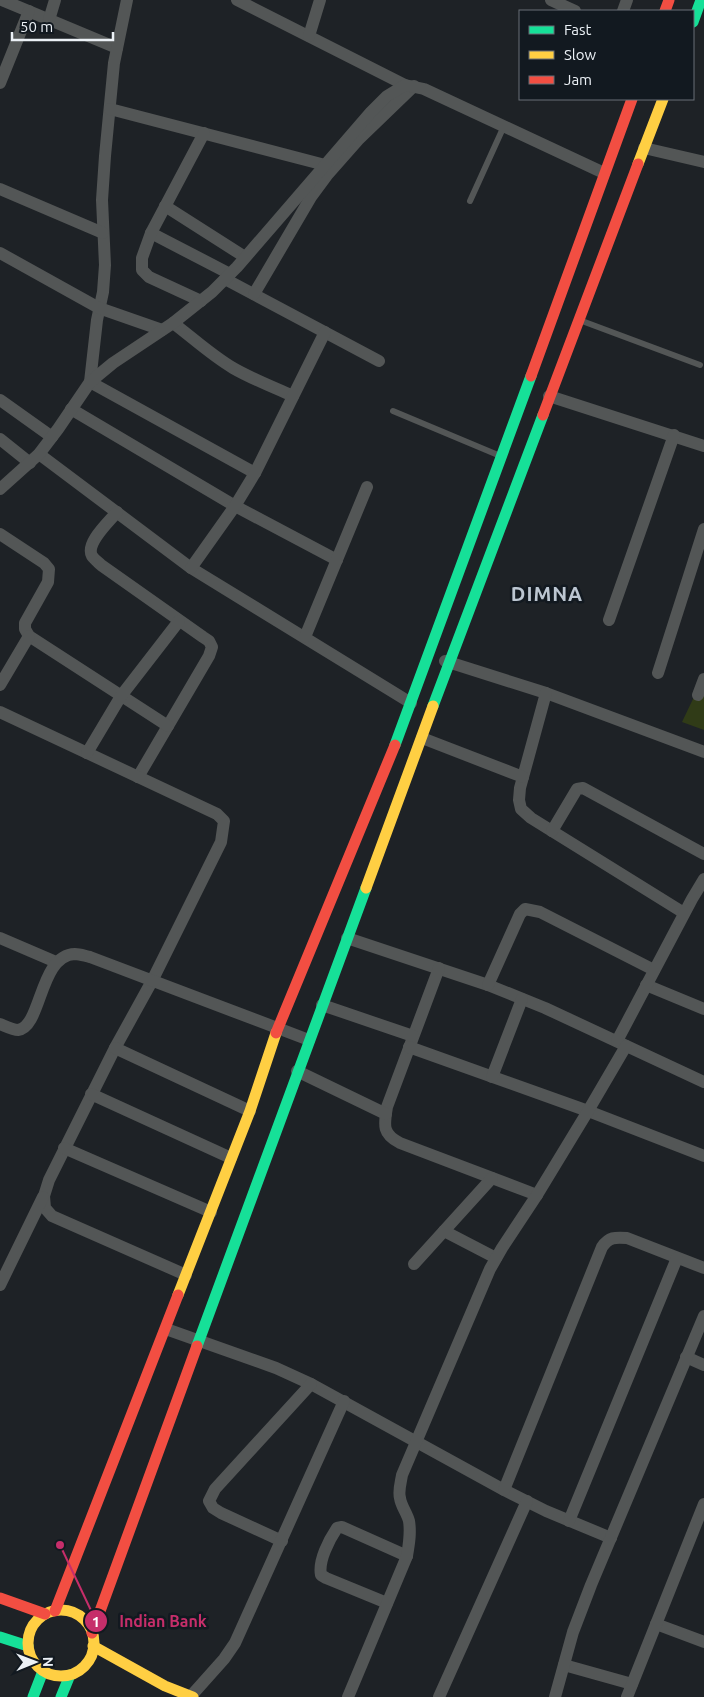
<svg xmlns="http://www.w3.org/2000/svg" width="704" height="1697" font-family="Ubuntu,sans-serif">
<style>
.green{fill:#303b17}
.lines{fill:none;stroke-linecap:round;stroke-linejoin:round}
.lane{stroke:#535656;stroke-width:6}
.street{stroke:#535656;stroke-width:12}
.fast{stroke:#16e098;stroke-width:11}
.slow{stroke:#ffcf43;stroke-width:11}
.jam{stroke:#f24e42;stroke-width:11}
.labels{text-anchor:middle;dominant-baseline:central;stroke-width:5;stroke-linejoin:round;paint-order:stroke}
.district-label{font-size:20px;font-weight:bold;letter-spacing:1px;fill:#bcc6d1;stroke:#121920}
.leader{fill:none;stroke:#c62e6a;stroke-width:2}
.callout-dot{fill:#c62e6a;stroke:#121920;stroke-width:2}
.mark-label{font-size:15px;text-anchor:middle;font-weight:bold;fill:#fff}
.callout-label{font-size:16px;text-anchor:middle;font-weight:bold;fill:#c62e6a;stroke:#121920;stroke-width:5;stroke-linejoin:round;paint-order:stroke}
</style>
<rect width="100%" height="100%" fill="#1e2226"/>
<!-- green -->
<polygon class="green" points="704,676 704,730 682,722"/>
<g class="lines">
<!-- lane -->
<g class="lane">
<polyline points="470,201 504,126"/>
<polyline points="582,321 700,365"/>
<polyline points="393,411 498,455"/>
</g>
<!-- street -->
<g class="street">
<polyline points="2,0 117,48"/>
<polyline points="127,0 114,63 105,156 102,200 105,265 103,292 97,320 90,382 255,473"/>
<polyline points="237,0 405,85"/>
<polyline points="551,0 575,11"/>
<polyline points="623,11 627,0"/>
<polyline points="49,20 55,0"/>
<polyline points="309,36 320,0"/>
<polyline points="0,83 29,11"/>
<polyline points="110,109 325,165"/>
<polyline points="644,148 704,162"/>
<polyline points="0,189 103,233"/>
<polyline points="165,206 245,257"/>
<polyline points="151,233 230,274"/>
<polyline points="0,253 99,308 162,330"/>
<polyline points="225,279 379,361"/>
<polyline points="254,294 311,197 328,174 358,140 414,86"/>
<polyline points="201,301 149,277 142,270 142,258 151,233 204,133"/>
<path d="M 173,323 C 193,338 211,355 233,368 C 252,379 273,387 293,396"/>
<polyline points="549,396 704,446"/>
<polyline points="0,400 52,437"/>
<polyline points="71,409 235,506 337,560"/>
<polyline points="0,439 30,463"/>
<polyline points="39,454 191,568 411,703"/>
<polyline points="0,489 39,454 58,429 90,382 113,363 173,323 212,292 237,267 371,112 387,96 405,85 424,89 604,173"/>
<path d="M 117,512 C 109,522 85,543 92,556 C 94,559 98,562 101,565 L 203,637 L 209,641 L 212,647 L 209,656 L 138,777"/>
<polyline points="0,534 44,563 49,569 48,582 25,623 25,629 29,636 168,726"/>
<polyline points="191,568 235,506 255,473 325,332"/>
<polyline points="609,620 674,435"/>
<polyline points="305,637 367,487"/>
<polyline points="445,661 546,693 704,752"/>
<polyline points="658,673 704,529"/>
<polyline points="0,685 29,636"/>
<polyline points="546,693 520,788 519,800 521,809 531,818 684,913"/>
<polyline points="698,695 704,679"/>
<polyline points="0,712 217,814 224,821 221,842 152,981 115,1048 49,1180 44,1196 45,1208 52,1216 186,1275"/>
<polyline points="422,738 523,777"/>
<polyline points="87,753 121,696 179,621"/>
<polyline points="552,831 577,789 583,788 704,854"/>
<polyline points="0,938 56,962"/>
<polyline points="347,938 488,985 545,1008 704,1082"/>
<path d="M 439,968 L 387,1107 C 384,1125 382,1134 400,1143 L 537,1195"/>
<polyline points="488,985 520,914 525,909 540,912 654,970"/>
<polyline points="646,985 704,1009"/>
<polyline points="322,1005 413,1036"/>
<path d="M 0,1024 C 5,1026 13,1030 18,1030 C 42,1027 39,955 75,954 C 80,954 85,956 90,957 L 309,1040"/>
<polyline points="617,1041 692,899 704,879"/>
<polyline points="409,1047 588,1111 704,1156"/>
<polyline points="115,1048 250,1111"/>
<polyline points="297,1071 386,1114"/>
<polyline points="492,1077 522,999"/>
<polyline points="91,1094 231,1158"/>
<polyline points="64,1148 211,1212"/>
<polyline points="444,1231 496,1258"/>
<polyline points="414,1264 492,1178"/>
<polyline points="0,1285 43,1197"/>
<polyline points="166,1329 276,1368 311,1384 504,1490 546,1511 611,1538"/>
<polyline points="686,1357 704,1365"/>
<path d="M 504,1490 L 602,1247 C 609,1237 615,1237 627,1238 L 704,1268"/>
<polyline points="569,1521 677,1258"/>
<polyline points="282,1541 221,1513 213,1508 209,1501 215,1489 311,1384"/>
<path d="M 387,1603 L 326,1578 L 321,1575 C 318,1561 329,1540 337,1528 L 342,1527 L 407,1556"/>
<polyline points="656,1624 704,1642"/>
<polyline points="564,1665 632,1684"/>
<polyline points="191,1696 224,1659 235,1643 344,1401"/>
<path d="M 348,1697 L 407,1556 C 409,1544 411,1533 409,1521 C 407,1513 401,1506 400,1498 C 398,1491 401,1482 402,1475 L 490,1269 L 502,1248 L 537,1195 L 588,1111 L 626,1046"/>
<polyline points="439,1697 527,1501"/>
<polyline points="555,1697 573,1632 591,1585 704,1316"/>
<polyline points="627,1697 704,1504"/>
</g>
<!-- fast -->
<g class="fast">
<polyline points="693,22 701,0"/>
<polyline points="433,706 543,415"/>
<polyline points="395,745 531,376"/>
<polyline points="197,1346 366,888"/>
<polyline points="0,1637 28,1646"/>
<polyline points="33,1697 43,1671"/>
<polyline points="61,1697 70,1675"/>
</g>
<!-- slow -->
<g class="slow">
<polyline points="638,164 663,99"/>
<polyline points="366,888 433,706"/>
<polyline points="178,1295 250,1111 276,1033"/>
<circle cx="61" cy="1643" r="33"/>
<polyline points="93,1646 165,1686 193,1697"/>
</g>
<!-- jam -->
<g class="jam">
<polyline points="665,11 669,0"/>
<polyline points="531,376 632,99"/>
<polyline points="543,415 638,164"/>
<polyline points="276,1033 395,745"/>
<polyline points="0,1598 45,1614"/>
<polyline points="55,1611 178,1295"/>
<polyline points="92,1633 197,1346"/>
</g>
</g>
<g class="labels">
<!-- district labels -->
<g class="district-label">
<text x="547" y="593">DIMNA</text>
</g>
</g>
<!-- callouts -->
<path class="leader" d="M60 1545L96 1621"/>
<g class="callout-dot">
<circle cx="60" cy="1545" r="5"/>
<circle cx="96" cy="1621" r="12"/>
</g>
<g class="mark-label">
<text x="96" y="1627">1</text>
</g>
<g class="callout-label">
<text x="163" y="1627">Indian Bank</text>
</g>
<!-- legend -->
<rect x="519" y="10" width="175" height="90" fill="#121920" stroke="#696f76"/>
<rect x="529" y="26" width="25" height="8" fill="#16e098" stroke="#696f76"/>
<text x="564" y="35" font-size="15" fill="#ecf1f6">Fast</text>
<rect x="529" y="51" width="25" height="8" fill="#ffcf43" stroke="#696f76"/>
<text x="564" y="60" font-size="15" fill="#ecf1f6">Slow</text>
<rect x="529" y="76" width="25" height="8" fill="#f24e42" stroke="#696f76"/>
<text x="564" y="85" font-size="15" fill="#ecf1f6">Jam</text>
<!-- north arrow -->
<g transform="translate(35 1662) rotate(89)" stroke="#121920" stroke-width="4" paint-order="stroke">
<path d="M0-4L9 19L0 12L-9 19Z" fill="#ecf1f6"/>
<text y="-8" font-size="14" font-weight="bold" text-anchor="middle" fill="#ecf1f6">N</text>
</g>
<!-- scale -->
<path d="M12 32v8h101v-8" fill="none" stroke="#ecf1f6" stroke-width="2.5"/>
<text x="20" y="32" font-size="15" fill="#ecf1f6" stroke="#121920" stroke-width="4" paint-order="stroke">50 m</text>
</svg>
